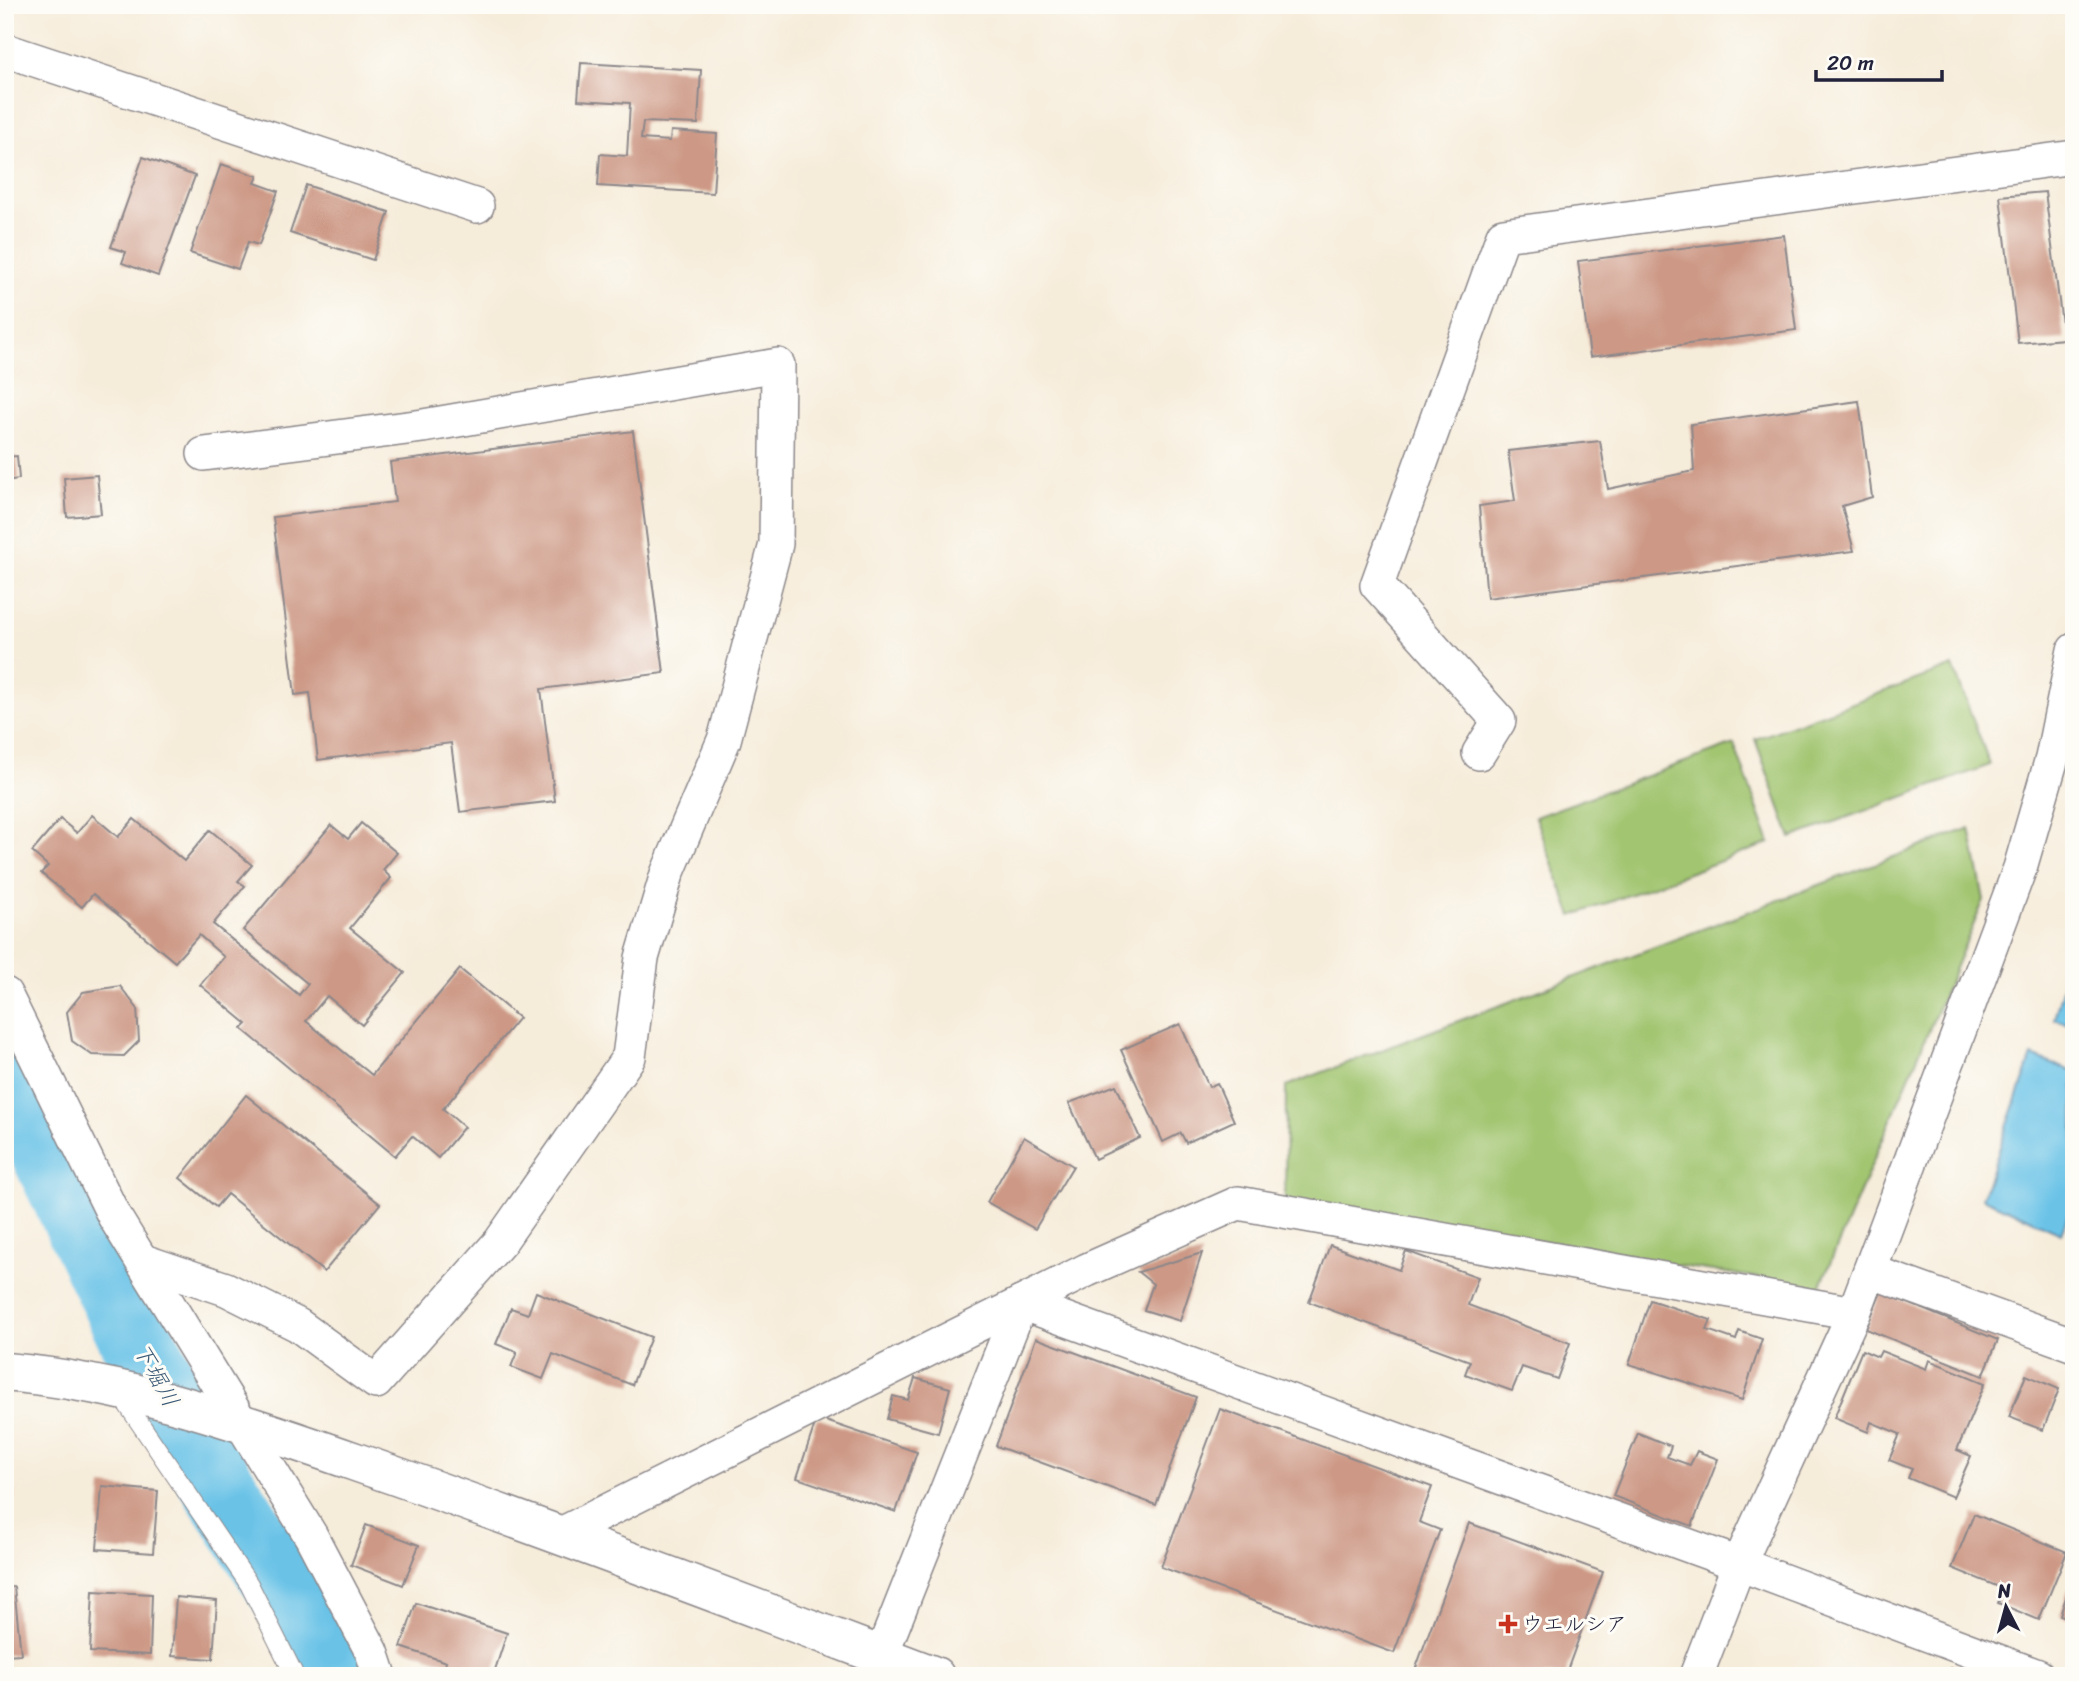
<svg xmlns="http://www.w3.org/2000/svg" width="2079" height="1681" font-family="Sriracha,'Klee One',sans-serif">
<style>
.green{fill:#a1c56f;stroke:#627455;stroke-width:2}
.water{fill:#6ac3e7;stroke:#467291;stroke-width:2}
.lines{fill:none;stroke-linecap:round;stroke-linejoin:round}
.river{stroke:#6ac3e7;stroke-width:75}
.building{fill:#cd9986}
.service-casing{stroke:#8c878a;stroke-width:20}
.minor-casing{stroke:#8c878a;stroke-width:36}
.tertiary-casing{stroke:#8c878a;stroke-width:41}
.service{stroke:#fff;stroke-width:18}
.minor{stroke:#fff;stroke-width:33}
.tertiary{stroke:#fff;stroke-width:38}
.poi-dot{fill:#c8321e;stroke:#fdfcf7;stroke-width:2.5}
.labels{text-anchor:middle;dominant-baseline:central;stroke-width:6;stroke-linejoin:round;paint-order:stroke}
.poi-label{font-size:21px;fill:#22223b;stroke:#fdfcf7;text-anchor:start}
.water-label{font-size:23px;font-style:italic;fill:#3b5a77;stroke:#fdfcf7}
</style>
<rect width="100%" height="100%" fill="#fdfcf7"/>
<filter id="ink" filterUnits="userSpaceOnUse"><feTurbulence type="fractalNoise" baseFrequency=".0143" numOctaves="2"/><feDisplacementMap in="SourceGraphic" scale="14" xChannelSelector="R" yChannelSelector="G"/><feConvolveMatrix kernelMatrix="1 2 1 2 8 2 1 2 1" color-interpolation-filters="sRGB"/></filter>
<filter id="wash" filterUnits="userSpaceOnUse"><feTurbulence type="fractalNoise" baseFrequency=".00686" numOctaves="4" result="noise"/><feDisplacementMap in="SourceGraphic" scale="28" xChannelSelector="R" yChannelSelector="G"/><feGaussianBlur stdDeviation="1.57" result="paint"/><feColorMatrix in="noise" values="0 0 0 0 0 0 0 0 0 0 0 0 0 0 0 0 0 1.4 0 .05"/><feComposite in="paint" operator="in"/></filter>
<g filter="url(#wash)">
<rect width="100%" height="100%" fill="#f6ecda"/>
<!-- green -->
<g class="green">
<polygon points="1953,666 1990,765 1791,838 1755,739"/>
<polygon points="1734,744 1770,843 1572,916 1535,817"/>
<polygon points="1970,828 1984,900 1820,1287 1285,1207 1286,1086"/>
</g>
<!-- water -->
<g class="water">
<polygon points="2070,961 2074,963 2074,1026 2054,1019"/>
<polygon points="2032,1056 2074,1072 2074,1200 2061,1233 1982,1198"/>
</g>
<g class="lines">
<!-- river -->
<polyline class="river" points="5,1061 135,1336 219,1486 312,1631 331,1676"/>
</g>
<g id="blocks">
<!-- building -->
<g class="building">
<polygon points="581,63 701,70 698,124 643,122 641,139 670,141 671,131 717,134 713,193 598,186 600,154 627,156 630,103 578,100"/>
<polygon points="143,157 195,176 158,276 122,263 126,252 111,247"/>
<polygon points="221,164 258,176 255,183 278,191 259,245 248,242 238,269 190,253"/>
<polygon points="306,185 389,212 373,260 290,233"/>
<polygon points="2045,192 2064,339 2018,343 2000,196"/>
<polygon points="1784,235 1796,330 1590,357 1578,261"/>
<polygon points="1859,401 1872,497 1842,506 1854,551 1487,598 1479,506 1515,501 1508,451 1600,441 1608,489 1694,471 1691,424"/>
<polygon points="633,431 664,673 541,689 555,801 460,812 451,743 318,760 310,693 295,695 273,517 395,502 390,462"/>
<polygon points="17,456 19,479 5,481 5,457"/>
<polygon points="97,475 101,514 67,517 64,478"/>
<polygon points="92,815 118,837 134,819 184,861 210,830 252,865 238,881 245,886 213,924 299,995 308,984 243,930 331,825 348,839 361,823 397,853 383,870 391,878 350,928 405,973 362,1025 327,996 306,1021 372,1075 460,969 519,1018 443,1109 464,1127 438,1158 412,1136 395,1156 242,1029 247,1024 200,985 224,957 199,935 175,962 93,894 82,907 41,873 48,866 32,852 60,819 77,833"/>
<polygon points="120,986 137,1008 139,1041 124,1056 92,1055 72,1041 67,1012 83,992"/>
<polygon points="1180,1024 1209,1087 1217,1083 1234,1121 1186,1143 1181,1133 1163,1142 1121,1050"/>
<polygon points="1116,1085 1140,1138 1095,1159 1069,1103"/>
<polygon points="246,1095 380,1204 324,1272 227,1194 216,1207 180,1178"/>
<polygon points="1024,1137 1073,1166 1035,1229 987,1202"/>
<polygon points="1330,1245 1399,1270 1406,1251 1478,1277 1468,1305 1570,1343 1557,1379 1522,1367 1512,1391 1465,1374 1470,1361 1309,1302"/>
<polygon points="1202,1253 1180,1321 1144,1310 1153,1284 1138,1272"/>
<polygon points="536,1292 651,1337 632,1385 553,1354 543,1379 511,1367 517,1352 496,1344 511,1308 528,1314"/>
<polygon points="1881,1292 1998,1340 1983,1376 1866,1329"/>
<polygon points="1650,1300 1711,1320 1707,1330 1736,1340 1739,1331 1762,1339 1742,1400 1629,1364"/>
<polygon points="1036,1338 1196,1397 1156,1505 996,1446"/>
<polygon points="1862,1350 1878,1357 1881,1351 1926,1369 1929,1360 1985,1383 1957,1450 1971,1456 1953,1497 1908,1478 1912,1469 1889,1460 1900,1434 1871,1422 1868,1432 1834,1418"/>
<polygon points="2026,1375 2059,1389 2043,1430 2009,1417"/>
<polygon points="915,1378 950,1388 938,1433 887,1419 893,1396 908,1400"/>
<polygon points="1220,1409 1432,1487 1419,1522 1440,1530 1394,1653 1161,1567"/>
<polygon points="817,1418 917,1452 896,1512 797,1478"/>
<polygon points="1638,1433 1671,1446 1667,1457 1690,1465 1697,1451 1718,1459 1692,1526 1613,1496"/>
<polygon points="102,1486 158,1491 153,1553 97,1549"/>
<polygon points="5,1490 14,1491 10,1533 5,1533"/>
<polygon points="1974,1514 2067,1552 2039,1620 1998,1603 2004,1589 1952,1568"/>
<polygon points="1469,1523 1603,1572 1565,1676 1413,1676"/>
<polygon points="366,1525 419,1545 403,1585 351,1565"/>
<polygon points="2073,1577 2074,1577 2074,1620 2060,1615"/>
<polygon points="14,1587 21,1654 5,1655 5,1588"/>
<polygon points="93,1591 152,1594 150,1655 90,1652"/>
<polygon points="176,1597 217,1601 213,1659 172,1656"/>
<polygon points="416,1603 507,1633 493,1676 451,1676 443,1673 446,1662 401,1647"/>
<polygon points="1950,1668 1968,1676 1947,1676"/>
</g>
</g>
</g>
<g filter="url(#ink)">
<use href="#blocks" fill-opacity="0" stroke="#8c878a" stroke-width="2"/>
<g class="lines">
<!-- service casing -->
<g class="service-casing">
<polyline id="service" points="120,1394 249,1584 295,1676"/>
</g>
<!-- minor casing -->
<g class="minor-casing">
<g id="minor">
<polyline points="5,50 477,206"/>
<polyline points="1479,753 1499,721 1377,585 1503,235 2074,157"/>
<polyline points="5,994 114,1216 311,1536 372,1652 380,1676"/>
<polyline points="143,1261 226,1289 298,1325 376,1382 500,1242 629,1057 642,958 667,874 724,740 776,544 778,365 423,426 204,454"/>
<polyline points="1870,1271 2074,1345"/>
<polyline points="561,1534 1087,1270 1238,1203 1854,1313"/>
<polyline points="881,1656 1021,1303 1739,1564 2038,1676"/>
<polyline points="1696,1676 1739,1564 1854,1313 2020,868 2052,758 2074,650"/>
</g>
</g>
<!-- tertiary casing -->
<g class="tertiary-casing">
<path id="tertiary" d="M 5,1372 C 140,1383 266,1431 393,1475 C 575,1539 755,1608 935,1676"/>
</g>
<!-- service -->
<use href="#service" class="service"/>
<!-- minor -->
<use href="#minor" class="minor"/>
<!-- tertiary -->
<use href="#tertiary" class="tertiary"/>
</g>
</g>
<!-- markers -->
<path class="poi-dot" d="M1504.5 1613.5h7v7h7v7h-7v7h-7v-7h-7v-7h7z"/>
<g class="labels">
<!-- poi labels -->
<g class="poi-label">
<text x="1522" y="1624">ウエルシア</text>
</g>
<!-- water labels -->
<g class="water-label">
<text transform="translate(156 1375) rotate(61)">下堀川</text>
</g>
</g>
<!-- margin -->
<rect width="2079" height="1681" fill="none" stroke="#fdfcf7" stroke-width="28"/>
<!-- north arrow -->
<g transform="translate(2006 1607) rotate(354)" stroke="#fdfcf7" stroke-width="5" paint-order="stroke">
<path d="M0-5L12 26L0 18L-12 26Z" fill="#22223b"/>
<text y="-10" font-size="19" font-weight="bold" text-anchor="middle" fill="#22223b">N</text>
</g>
<!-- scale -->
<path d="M1816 70v10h126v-10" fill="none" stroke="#22223b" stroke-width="3.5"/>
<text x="1827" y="70" font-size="21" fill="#22223b" stroke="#fdfcf7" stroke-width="5" paint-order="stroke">20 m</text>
</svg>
